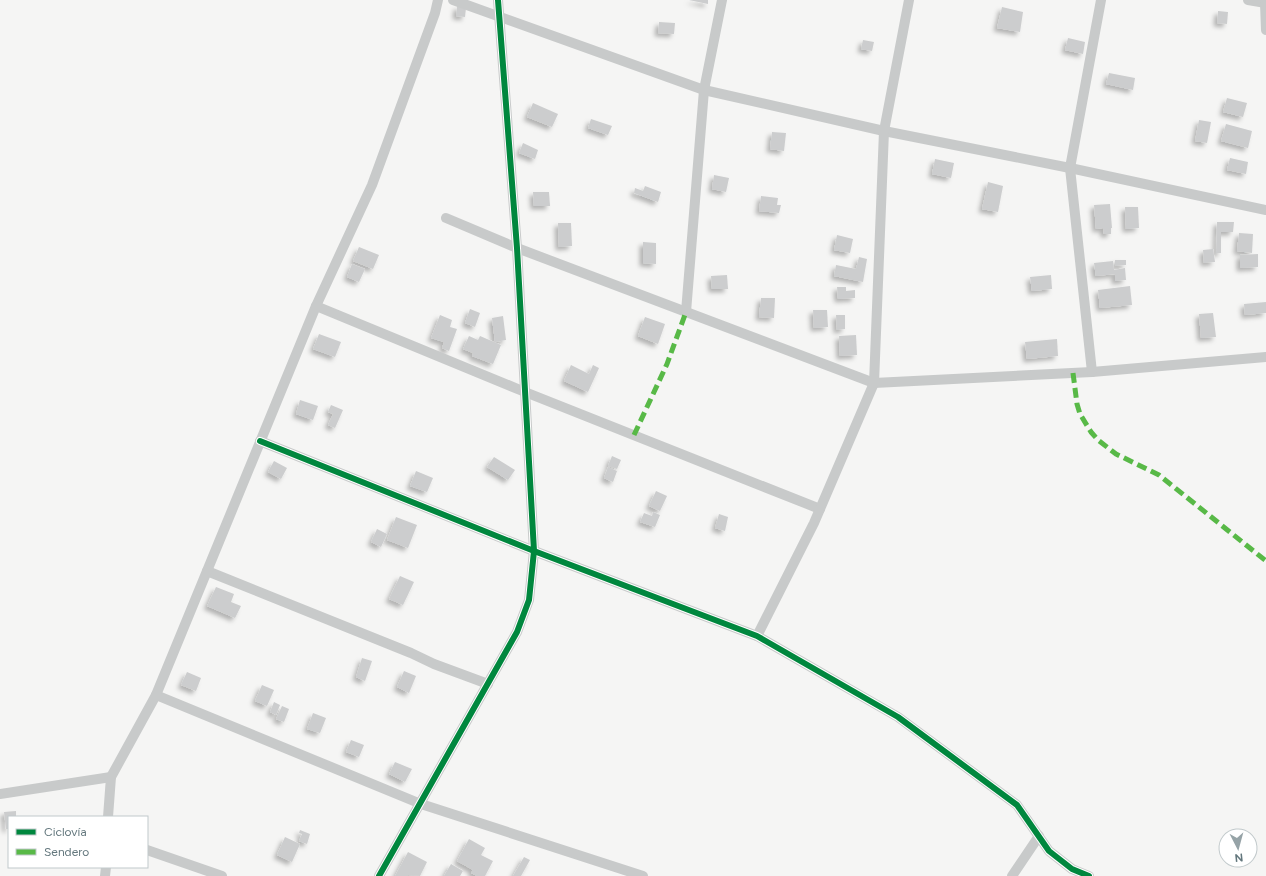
<svg xmlns="http://www.w3.org/2000/svg" width="1266" height="876" font-family="Figtree,sans-serif">
<style>
.building{fill:#cccdce;filter:url(#shadow)}
.lines{fill:none;stroke-linecap:round;stroke-linejoin:round}
.street{stroke:#c8caca;stroke-width:10}
.quiet{stroke:#58b947;stroke-width:5;stroke-dasharray:10 5;stroke-linecap:butt}
.cycleway-casing{stroke:#fff;stroke-width:8}
.cycleway{stroke:#00873e;stroke-width:6}
</style>
<defs>
<filter id="shadow"><feDropShadow dx="-3.5" dy="3.5" stdDeviation="2" flood-color="#0004"/></filter>
</defs>
<rect width="100%" height="100%" fill="#f5f5f4"/>
<!-- building -->
<g class="building">
<polygon points="689,0 708,0 708,4"/>
<polygon points="457,6 466,8 465,17 456,16"/>
<polygon points="1002,7 1023,12 1020,32 997,28"/>
<polygon points="1218,11 1228,12 1227,24 1217,23"/>
<polygon points="659,22 675,23 674,34 658,33"/>
<polygon points="1068,38 1085,42 1083,54 1065,50"/>
<polygon points="863,40 874,42 872,51 861,49"/>
<polygon points="1109,73 1135,78 1133,90 1106,84"/>
<polygon points="1227,98 1247,103 1243,117 1223,112"/>
<polygon points="533,103 558,114 552,127 527,117"/>
<polygon points="591,119 612,126 608,135 588,128"/>
<polygon points="1199,120 1211,122 1207,143 1195,141"/>
<polygon points="1226,124 1252,131 1248,148 1221,141"/>
<polygon points="772,132 786,133 784,151 770,149"/>
<polygon points="523,143 538,150 535,159 519,153"/>
<polygon points="1230,158 1248,162 1246,174 1227,170"/>
<polygon points="935,159 954,163 951,178 932,174"/>
<polygon points="714,175 729,178 726,192 712,189"/>
<polygon points="988,182 1003,186 998,212 982,209"/>
<polygon points="645,186 661,192 658,202 634,193 635,188 643,191"/>
<polygon points="533,192 549,192 550,206 534,206"/>
<polygon points="761,196 778,198 777,205 781,205 779,213 759,211"/>
<polygon points="1110,204 1112,228 1111,228 1111,234 1104,234 1103,228 1096,229 1094,205"/>
<polygon points="1125,207 1138,207 1139,228 1126,229"/>
<polygon points="1217,222 1234,222 1233,232 1221,232 1221,253 1216,253"/>
<polygon points="558,223 571,223 572,246 559,247"/>
<polygon points="1239,233 1253,234 1252,253 1237,251"/>
<polygon points="837,235 853,239 850,253 834,250"/>
<polygon points="643,242 656,243 656,264 643,263"/>
<polygon points="359,247 379,255 373,269 353,261"/>
<polygon points="1213,249 1215,262 1204,263 1203,250"/>
<polygon points="1258,254 1258,267 1240,268 1240,255"/>
<polygon points="859,257 867,259 863,282 834,276 836,265 856,269"/>
<polygon points="1115,260 1126,260 1126,265 1115,266"/>
<polygon points="1113,261 1114,270 1125,268 1126,280 1115,281 1115,274 1096,276 1094,263"/>
<polygon points="352,264 365,269 359,282 347,277"/>
<polygon points="727,275 728,289 712,289 711,276"/>
<polygon points="1051,275 1052,289 1032,291 1030,277"/>
<polygon points="1130,286 1132,305 1100,308 1098,290"/>
<polygon points="837,287 846,287 846,291 855,290 855,298 838,299"/>
<polygon points="761,298 775,298 774,318 759,317"/>
<polygon points="1266,302 1266,313 1245,315 1244,304"/>
<polygon points="470,309 480,313 475,327 465,323"/>
<polygon points="813,310 827,310 828,327 814,328"/>
<polygon points="1213,313 1216,337 1201,338 1199,314"/>
<polygon points="440,315 452,320 450,327 457,329 449,351 442,348 444,342 431,338"/>
<polygon points="836,315 845,315 845,329 837,330"/>
<polygon points="503,316 506,340 495,342 492,318"/>
<polygon points="645,317 665,324 658,344 638,336"/>
<polygon points="319,334 341,342 335,357 313,349"/>
<polygon points="856,335 857,355 840,356 839,336"/>
<polygon points="469,336 478,340 480,336 501,345 493,364 472,356 473,353 463,349"/>
<polygon points="1057,339 1058,356 1027,359 1025,342"/>
<polygon points="571,365 589,374 593,365 599,368 588,392 564,381"/>
<polygon points="300,400 318,406 313,420 296,414"/>
<polygon points="331,405 343,410 335,428 328,425 333,414 328,412"/>
<polygon points="612,456 621,460 617,469 608,466"/>
<polygon points="494,457 515,470 508,480 487,467"/>
<polygon points="274,461 287,468 281,479 268,472"/>
<polygon points="608,467 617,471 613,482 604,478"/>
<polygon points="416,471 433,478 427,492 410,486"/>
<polygon points="656,491 667,496 660,511 649,506"/>
<polygon points="653,512 660,515 655,527 640,522 644,513 652,516"/>
<polygon points="719,514 728,517 725,531 715,528"/>
<polygon points="396,517 417,525 408,548 387,540"/>
<polygon points="377,529 387,534 381,547 371,542"/>
<polygon points="400,576 414,582 403,605 389,599"/>
<polygon points="216,587 234,594 231,602 241,606 235,618 207,606"/>
<polygon points="362,658 372,661 365,681 356,677"/>
<polygon points="404,671 416,676 409,693 397,687"/>
<polygon points="187,672 201,678 196,691 181,685"/>
<polygon points="262,685 274,690 267,706 255,701"/>
<polygon points="274,702 280,705 276,715 270,712"/>
<polygon points="282,706 289,709 284,722 276,719"/>
<polygon points="313,713 326,718 320,733 307,729"/>
<polygon points="351,740 364,745 359,757 346,752"/>
<polygon points="395,762 412,769 405,782 389,774"/>
<polygon points="16,811 16,817 9,817 9,829 6,829 4,812"/>
<polygon points="300,830 310,834 307,844 299,841 302,834 299,833"/>
<polygon points="285,837 300,844 292,862 277,855"/>
<polygon points="469,839 485,848 481,855 493,861 485,876 477,876 471,873 473,870 457,861"/>
<polygon points="408,852 427,862 420,876 408,875 408,876 395,876"/>
<polygon points="524,857 530,860 521,876 513,876"/>
<polygon points="451,864 463,871 460,876 444,876"/>
</g>
<g class="lines">
<!-- street -->
<g class="street">
<polyline points="453,0 704,90 884,131 1070,168 1266,210"/>
<polyline points="1248,0 1266,3"/>
<polyline points="1265,3 1266,30"/>
<polyline points="446,218 517,248 874,383 1092,372 1266,357"/>
<polyline points="316,306 525,392 820,509"/>
<polyline points="686,312 704,90 722,0"/>
<polyline points="1092,372 1070,168 1101,0"/>
<polyline points="260,441 534,551 757,636 898,717 1017,805 1049,851 1072,869 1089,876"/>
<polyline points="207,571 411,653 434,664 488,684"/>
<polyline points="757,636 814,523 874,383 884,131 909,0"/>
<polyline points="156,695 421,804 643,876"/>
<polyline points="0,794 111,777"/>
<polyline points="108,817 111,777 156,695 316,306 372,185 435,13 438,0"/>
<polyline points="147,850 222,876"/>
<polyline points="105,876 106,867"/>
<polyline points="379,876 517,632 529,600 534,551 517,248 498,0"/>
<polyline points="1012,876 1039,836"/>
</g>
<!-- quiet -->
<g class="quiet">
<polyline points="1073,373 1077,404 1080,414 1091,432 1098,440 1116,454 1159,475 1266,561"/>
<polyline points="634,435 667,364 686,312"/>
</g>
<!-- cycleway casing -->
<g class="cycleway-casing">
<g id="cycleway">
<polyline points="260,441 534,551 757,636 898,717 1017,805 1049,851 1072,869 1089,876"/>
<polyline points="379,876 517,632 529,600 534,551 517,248 498,0"/>
</g>
</g>
<!-- cycleway -->
<use href="#cycleway" class="cycleway"/>
</g>
<!-- legend -->
<rect x="8" y="816" width="140" height="52" fill="#ffffff" stroke="#c1c9cb"/>
<rect x="16" y="829" width="20" height="6" fill="#00873e" stroke="#c1c9cb"/>
<text x="44" y="836" font-size="12" fill="#63777d">Ciclovía</text>
<rect x="16" y="849" width="20" height="6" fill="#58b947" stroke="#c1c9cb"/>
<text x="44" y="856" font-size="12" fill="#63777d">Sendero</text>
<!-- north arrow -->
<g transform="translate(1238 848) rotate(174)"><circle r="19" fill="#ffffff" stroke="#c1c9cb"/>
<path d="M0-3L7 15L0 10L-7 15Z" fill="#96a3a7"/>
<text y="-6" font-size="11" font-weight="bold" text-anchor="middle" fill="#63777d">N</text>
</g>
</svg>
